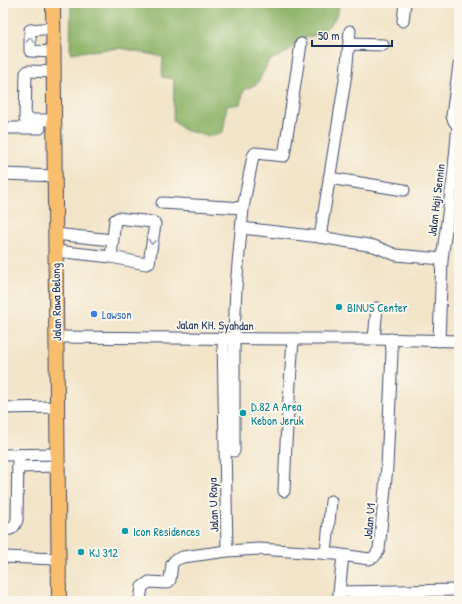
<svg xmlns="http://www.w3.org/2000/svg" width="462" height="604" font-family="'Patrick Hand',sans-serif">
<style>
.forest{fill:#90b66c;stroke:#567265}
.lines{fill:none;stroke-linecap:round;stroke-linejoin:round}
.minor-casing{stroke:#3b4a6e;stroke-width:13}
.major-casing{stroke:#3b4a6e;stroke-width:16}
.minor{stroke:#fff;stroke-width:11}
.major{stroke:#f9be6d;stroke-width:14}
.oneway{stroke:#8d97ae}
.culture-dot{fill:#0f9aa8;stroke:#fbf7ec;stroke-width:1.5}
.shop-dot{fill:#3f7fe0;stroke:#fbf7ec;stroke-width:1.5}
.labels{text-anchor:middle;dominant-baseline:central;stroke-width:4;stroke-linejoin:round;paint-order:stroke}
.street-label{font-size:12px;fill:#1b2f5e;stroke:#fbf7ec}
.culture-label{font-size:12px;fill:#0d838f;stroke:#fbf7ec;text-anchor:start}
.shop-label{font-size:12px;fill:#366cbe;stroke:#fbf7ec;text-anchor:start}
</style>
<rect width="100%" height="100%" fill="#fbf7ec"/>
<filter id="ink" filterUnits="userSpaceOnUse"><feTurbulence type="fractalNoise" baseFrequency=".025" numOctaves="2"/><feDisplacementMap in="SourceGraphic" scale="8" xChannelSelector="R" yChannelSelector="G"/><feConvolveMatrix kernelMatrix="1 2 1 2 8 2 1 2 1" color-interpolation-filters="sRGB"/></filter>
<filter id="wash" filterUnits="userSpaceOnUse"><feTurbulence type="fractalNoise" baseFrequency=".012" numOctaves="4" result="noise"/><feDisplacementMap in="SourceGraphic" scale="16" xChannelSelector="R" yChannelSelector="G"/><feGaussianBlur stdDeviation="0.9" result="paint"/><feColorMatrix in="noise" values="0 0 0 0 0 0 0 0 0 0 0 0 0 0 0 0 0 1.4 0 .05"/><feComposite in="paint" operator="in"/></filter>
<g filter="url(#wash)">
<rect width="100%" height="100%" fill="#f2e4c8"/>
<!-- forest -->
<polygon class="forest" points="71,3 339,3 338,13 331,24 319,34 301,39 289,51 269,61 257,84 244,90 240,104 227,106 223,132 208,136 184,130 173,121 174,79 162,77 163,57 121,48 70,53"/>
</g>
<g filter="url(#ink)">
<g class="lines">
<!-- minor casing -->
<g class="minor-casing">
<g id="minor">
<polyline points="403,21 405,3"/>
<polyline points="54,28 30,30 30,51 54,52"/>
<polyline points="349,44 383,45"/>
<polyline points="54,72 28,71 26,73 25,119 26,120 54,120"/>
<polyline points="3,128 40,128"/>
<polyline points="3,174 55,176"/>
<polyline points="329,178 404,190"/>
<polyline points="162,203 243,208"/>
<polyline points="242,228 320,237 374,246 396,255 442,259"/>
<polyline points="55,234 112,240"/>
<polyline points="320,237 346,74 350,31"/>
<polyline points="56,251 111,257 146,264 149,263 155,224 152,222 118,218 115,220 111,257"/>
<polyline points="57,337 293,339 374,339 459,341"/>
<polyline points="223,338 227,551"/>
<polyline points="374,339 377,308"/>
<polyline points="439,341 442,259 453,178 458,126 454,121 452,116 459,65"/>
<polyline points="3,408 57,407"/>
<polyline points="234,451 234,338 236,287 243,208 253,156 255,153 284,156 301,44"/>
<polyline points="3,455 58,454"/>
<polyline points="18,467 58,466"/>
<polyline points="284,491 286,443 293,339"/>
<path d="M 3,530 C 12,530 14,528 17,520 L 18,455"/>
<polyline points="326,554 331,501"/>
<polyline points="3,557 59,559"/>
<polyline points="339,592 343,556"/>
<polyline points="140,601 142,587 149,582 167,583 170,580 172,564 175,560 183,557 227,551 259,549 335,554 369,559 374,557 379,550 387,467 392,352 391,339"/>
<polyline points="339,601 339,592 459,590"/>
</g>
</g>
<!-- major casing -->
<g class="major-casing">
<polyline id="major" points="53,3 59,601"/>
</g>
<!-- minor -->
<use href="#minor" class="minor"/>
<!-- major -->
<use href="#major" class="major"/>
</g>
<!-- one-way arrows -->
<defs><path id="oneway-chevron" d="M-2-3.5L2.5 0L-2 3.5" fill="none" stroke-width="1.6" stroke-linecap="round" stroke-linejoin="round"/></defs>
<g class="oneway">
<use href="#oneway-chevron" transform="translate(30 40) rotate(-91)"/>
<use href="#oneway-chevron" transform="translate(152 242) rotate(98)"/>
</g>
</g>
<!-- markers -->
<g class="culture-dot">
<circle cx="339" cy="307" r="4"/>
<circle cx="243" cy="413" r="4"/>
<circle cx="125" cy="531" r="4"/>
<circle cx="81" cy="552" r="4"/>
</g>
<circle class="shop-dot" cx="94" cy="314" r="4"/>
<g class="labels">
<!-- street labels -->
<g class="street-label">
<text transform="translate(436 200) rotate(-83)">Jalan Haji Sennin</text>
<text transform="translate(56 302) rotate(-91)">Jalan Rawa Belong</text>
<text transform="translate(215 325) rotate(1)">Jalan KH. Syahdan</text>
<text transform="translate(213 505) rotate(-92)">Jalan U Raya</text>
<text transform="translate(369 521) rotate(-85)">Jalan U1</text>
</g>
<!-- culture labels -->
<g class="culture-label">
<text x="347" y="307">BINUS Center</text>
<text x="251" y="406">D.82 A Area<tspan x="251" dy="14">Kebon Jeruk</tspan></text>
<text x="133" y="531">Icon Residences</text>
<text x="89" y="552">KJ 312</text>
</g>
<!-- shop labels -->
<g class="shop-label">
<text x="102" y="314">Lawson</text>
</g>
</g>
<!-- margin -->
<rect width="462" height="604" fill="none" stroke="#fbf7ec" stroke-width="16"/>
<!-- scale -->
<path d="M312 40v6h80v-6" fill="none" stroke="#1b2f5e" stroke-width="2"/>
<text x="318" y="40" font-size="12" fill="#1b2f5e" stroke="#fbf7ec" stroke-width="3" paint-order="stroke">50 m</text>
</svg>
